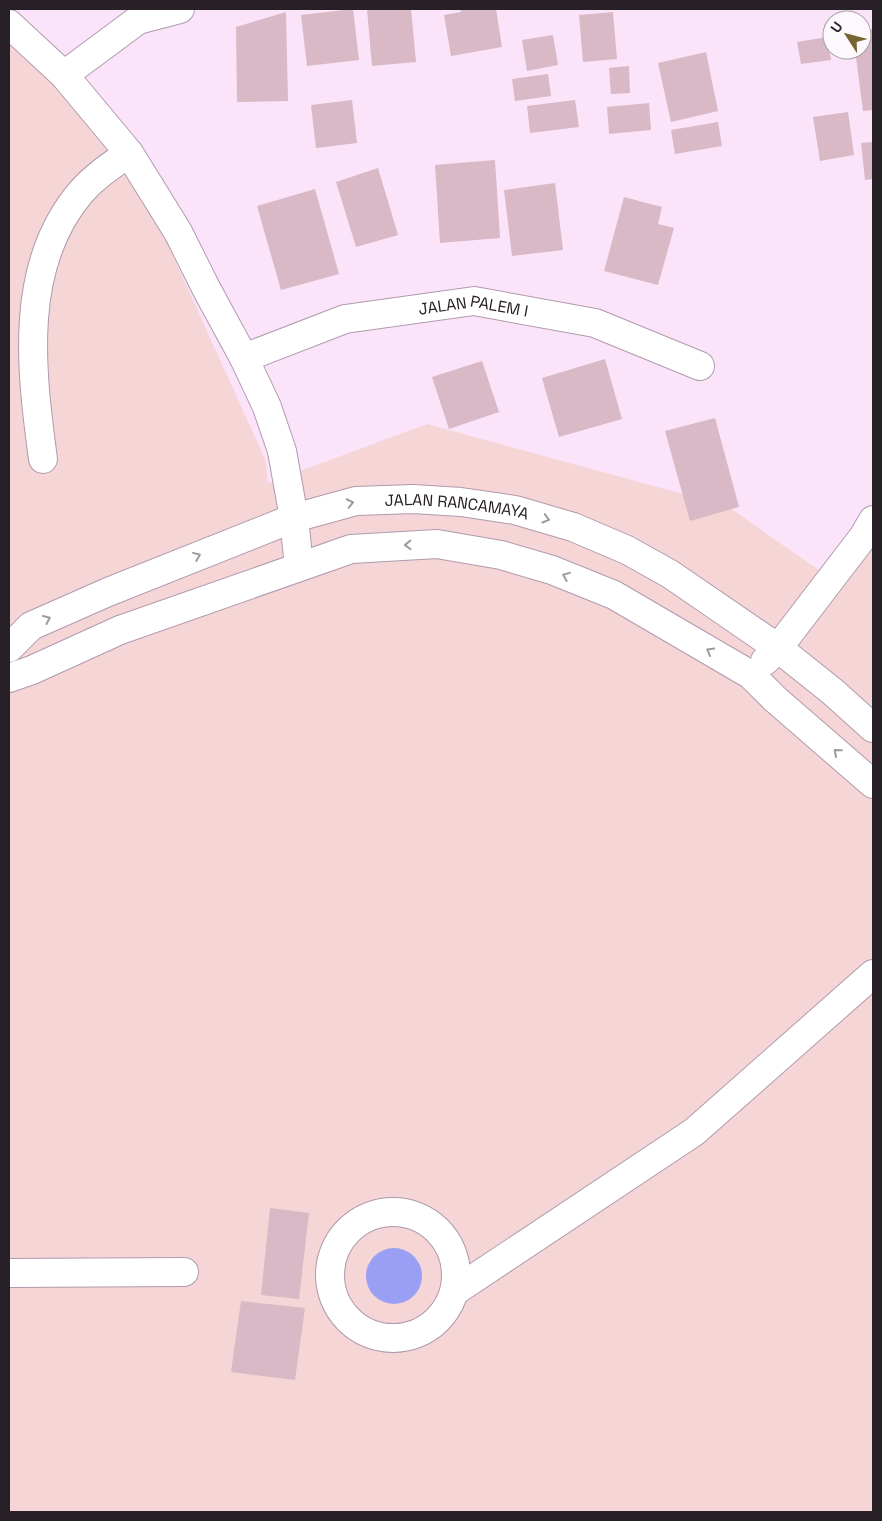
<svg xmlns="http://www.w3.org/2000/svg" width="882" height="1521" font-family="'Space Grotesk',sans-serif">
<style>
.green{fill:#f5d5d5}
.water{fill:#99a0f3}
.building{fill:#d8b9c5}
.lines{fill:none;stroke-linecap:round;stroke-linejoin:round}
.minor-casing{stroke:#b09aae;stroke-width:30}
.minor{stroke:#fff;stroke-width:28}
.oneway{stroke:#9e9b9e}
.labels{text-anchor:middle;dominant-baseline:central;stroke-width:5;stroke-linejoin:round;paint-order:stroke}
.street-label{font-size:16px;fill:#282027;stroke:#fcf8fc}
</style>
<rect width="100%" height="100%" fill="#fbe4f9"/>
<!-- green -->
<polygon class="green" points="9,29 138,179 265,459 268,483 427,424 727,506 836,582 873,520 873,1512 9,1512"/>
<!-- water -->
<circle class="water" cx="394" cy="1276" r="28"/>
<!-- building -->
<g class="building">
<polygon points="353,9 359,60 307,66 301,15"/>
<polygon points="367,9 411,9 416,62 372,66"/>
<polygon points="460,9 496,9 502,47 451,56 444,15 461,12"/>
<polygon points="286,12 288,101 237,102 236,27"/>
<polygon points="613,12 617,59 583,62 579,15"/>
<polygon points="873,29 873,110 863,111 855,50 862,50 862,30"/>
<polygon points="553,35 558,65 527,71 522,40"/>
<polygon points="827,37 831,60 801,64 797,42"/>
<polygon points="706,52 718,111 671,122 658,63"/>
<polygon points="629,66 630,93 611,94 609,68"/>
<polygon points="548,74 551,96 515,101 512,79"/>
<polygon points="352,100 357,143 316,148 311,105"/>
<polygon points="575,100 579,127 530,133 527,106"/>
<polygon points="649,103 651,130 609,134 607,107"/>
<polygon points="848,112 854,155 820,161 813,117"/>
<polygon points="718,122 722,146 675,154 671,130"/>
<polygon points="873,142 873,179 865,180 861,143"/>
<polygon points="495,160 500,238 440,243 435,165"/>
<polygon points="378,168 398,235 356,247 336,182"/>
<polygon points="555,183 563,250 512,256 504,190"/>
<polygon points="315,189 339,274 281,290 257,206"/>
<polygon points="624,197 662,207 658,224 674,228 658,285 604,271"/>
<polygon points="605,359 622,419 559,437 542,378"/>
<polygon points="482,361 499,412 449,429 432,377"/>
<polygon points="715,418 739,507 690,521 665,431"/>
<polygon points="270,1208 309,1213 299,1299 261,1295"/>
<polygon points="241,1301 305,1308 295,1380 231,1372"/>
</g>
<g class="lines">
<!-- minor casing -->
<g class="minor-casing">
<g id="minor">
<polyline points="9,24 64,75 129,153 178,232 207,290 244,358 267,407 282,451 294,518 299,567"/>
<polyline points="64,75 138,20 180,9"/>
<path id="s1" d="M 244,358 L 345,319 L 474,301 L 595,323 L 700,366"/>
<path d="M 43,459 C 31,370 18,266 81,192 C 95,176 112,165 129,153"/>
<path id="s2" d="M 9,648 L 31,626 L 108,592 L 294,518 L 356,501 L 413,499 L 461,502 L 515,510 L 573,527 L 627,550 L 670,574 L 778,648 L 833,692 L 873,728"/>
<polyline points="765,661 778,648 863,537 873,520"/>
<polyline points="9,678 32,670 120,630 351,549 437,544 501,555 552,570 614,595 751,675 775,699 873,784"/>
<circle cx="393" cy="1275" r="63"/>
<polyline points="9,1273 184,1272"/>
<polyline points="455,1291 694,1132 873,974"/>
</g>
</g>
<!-- minor -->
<use href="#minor" class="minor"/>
</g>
<!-- one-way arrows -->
<defs><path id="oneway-chevron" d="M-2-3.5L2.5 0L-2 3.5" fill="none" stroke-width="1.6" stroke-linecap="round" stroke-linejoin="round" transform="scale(1.25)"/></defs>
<g class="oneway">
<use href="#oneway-chevron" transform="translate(350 503) rotate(-12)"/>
<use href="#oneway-chevron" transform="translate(546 519) rotate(16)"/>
<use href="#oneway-chevron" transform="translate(408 545) rotate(178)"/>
<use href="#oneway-chevron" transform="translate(197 556) rotate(-22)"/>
<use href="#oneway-chevron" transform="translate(566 576) rotate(-158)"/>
<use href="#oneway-chevron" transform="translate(47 619) rotate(-24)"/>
<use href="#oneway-chevron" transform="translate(710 651) rotate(-150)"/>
<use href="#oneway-chevron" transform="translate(837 752) rotate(-139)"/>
</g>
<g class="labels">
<!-- street labels -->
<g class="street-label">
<text stroke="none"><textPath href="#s1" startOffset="238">JALAN PALEM I</textPath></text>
<text stroke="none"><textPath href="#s2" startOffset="481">JALAN RANCAMAYA</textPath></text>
</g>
</g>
<!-- border -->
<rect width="882" height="1521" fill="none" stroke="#282027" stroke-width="20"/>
<!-- north arrow -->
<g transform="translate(847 35) rotate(306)"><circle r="24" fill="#fcf8fc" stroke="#a7a2a7"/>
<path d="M0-4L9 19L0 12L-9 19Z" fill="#766533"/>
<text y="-8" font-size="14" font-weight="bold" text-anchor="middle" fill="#282027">U</text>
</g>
</svg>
